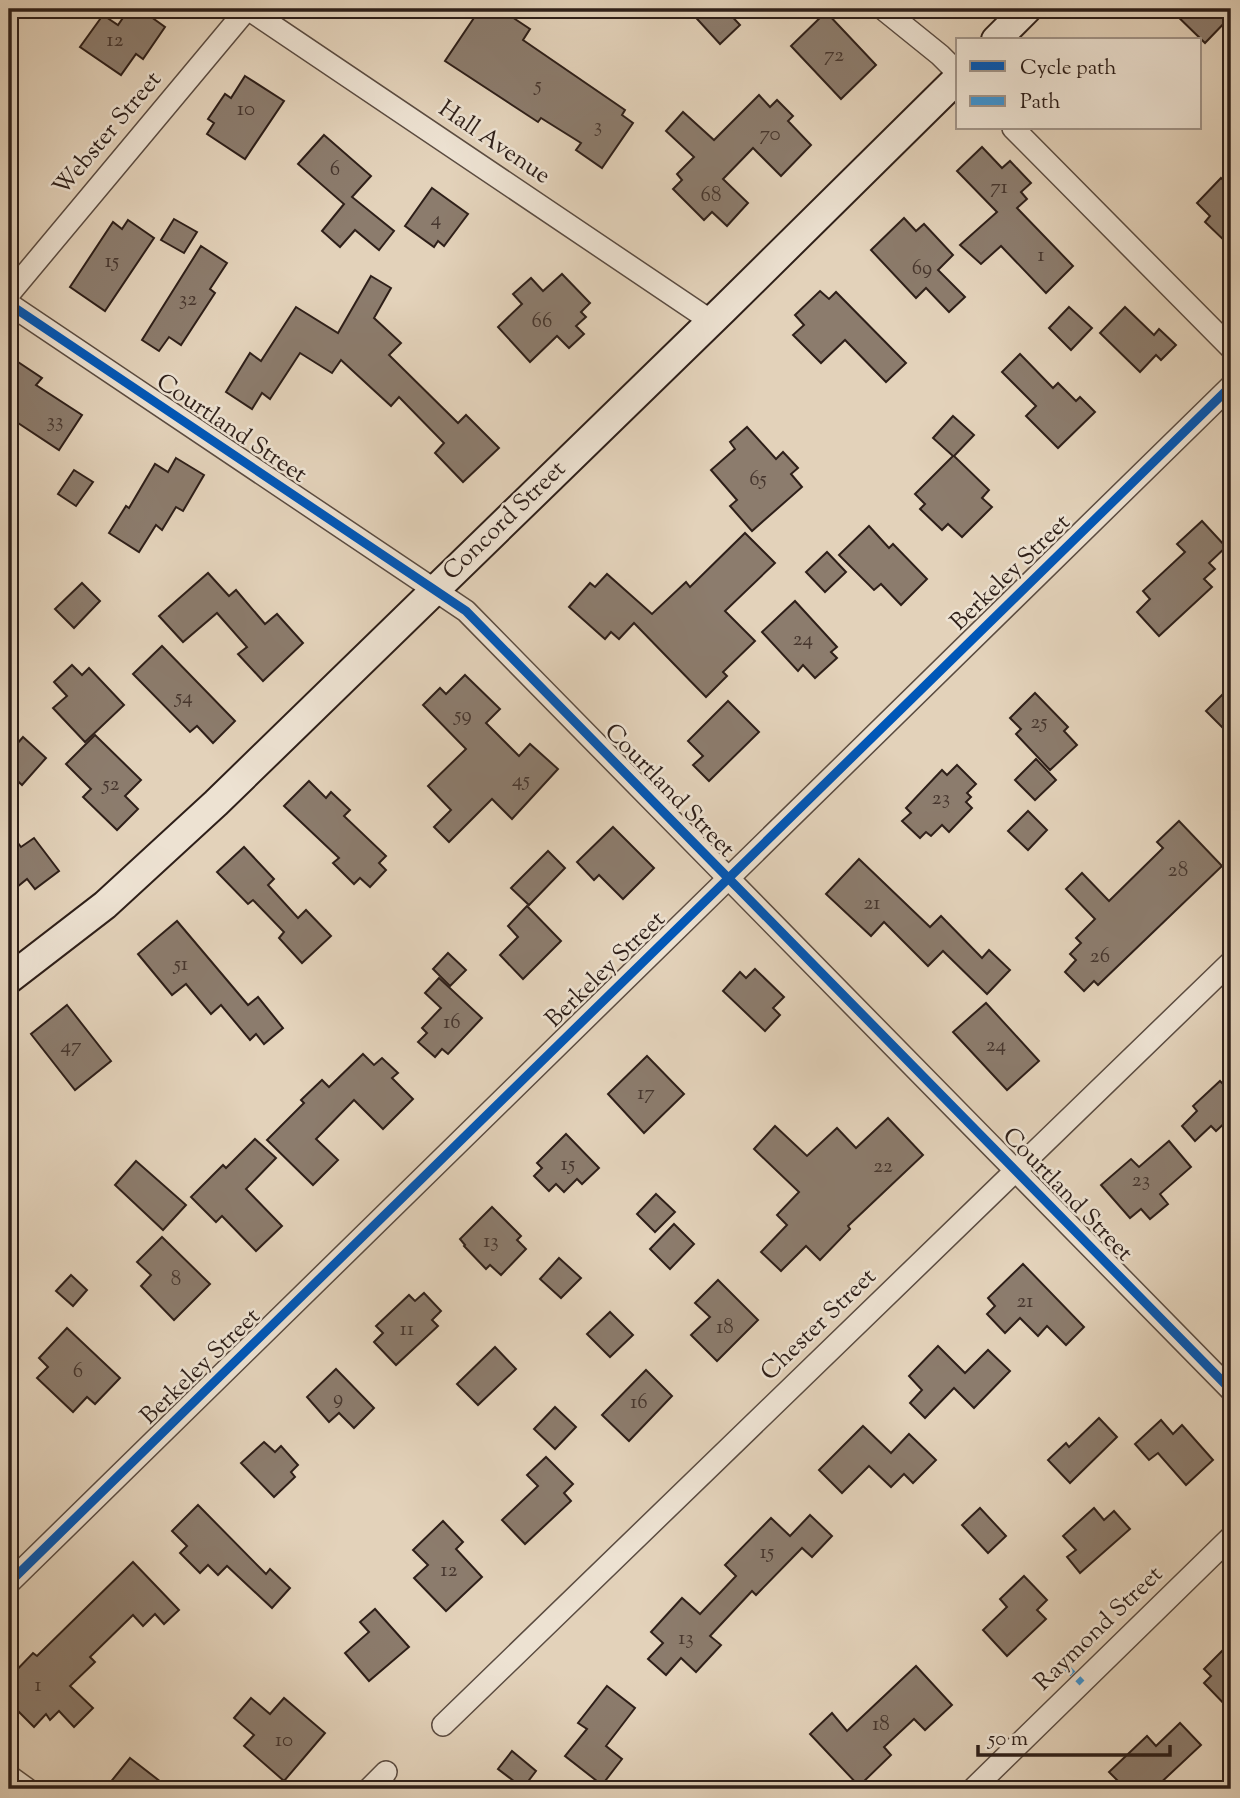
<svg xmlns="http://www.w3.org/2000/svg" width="1240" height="1798" font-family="'Sorts Mill Goudy',serif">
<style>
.building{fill:#8c7c6d;stroke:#2e1f19;stroke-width:2}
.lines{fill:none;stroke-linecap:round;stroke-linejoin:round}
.minor-casing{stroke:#5b4c41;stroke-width:24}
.secondary-casing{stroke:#2e1f19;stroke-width:32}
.minor{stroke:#ede2d2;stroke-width:21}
.secondary{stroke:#ede2d2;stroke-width:28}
.quiet{stroke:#3c94d4;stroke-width:7;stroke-dasharray:14 7;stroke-linecap:butt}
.cycleway-casing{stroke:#ede2d2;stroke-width:13}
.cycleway{stroke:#0057b8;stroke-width:9}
.labels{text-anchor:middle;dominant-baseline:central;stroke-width:5;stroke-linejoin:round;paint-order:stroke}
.number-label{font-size:21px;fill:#46362e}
.street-label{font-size:24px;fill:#2e1f19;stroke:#ede2d2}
</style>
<rect width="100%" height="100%" fill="#e3d2ba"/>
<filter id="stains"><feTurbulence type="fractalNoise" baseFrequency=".00286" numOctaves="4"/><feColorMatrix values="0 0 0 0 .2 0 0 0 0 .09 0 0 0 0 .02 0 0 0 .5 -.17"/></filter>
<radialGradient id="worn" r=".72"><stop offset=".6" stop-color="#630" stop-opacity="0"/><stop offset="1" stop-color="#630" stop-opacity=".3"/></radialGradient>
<!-- building -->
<g class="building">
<polygon points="129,9 140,9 165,27 143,59 136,54 121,75 80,47 103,15 118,25"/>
<polygon points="480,9 500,9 530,29 523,40 625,110 622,115 633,123 602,168 576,150 581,143 541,118 538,122 445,61"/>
<polygon points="688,9 725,9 740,25 720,44"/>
<polygon points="1170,9 1231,9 1231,16 1205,43"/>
<polygon points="826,12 876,65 841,99 791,46"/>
<polygon points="245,76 284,101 245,159 207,134 214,123 208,119 225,94 231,98"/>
<polygon points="759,95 770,107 777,100 793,116 788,121 811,145 781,176 753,148 723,179 748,203 727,226 712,212 704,220 673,189 682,180 677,174 694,157 666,131 683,112 714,140"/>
<polygon points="324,135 371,176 352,197 394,231 379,250 355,230 340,247 322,231 344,204 298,164"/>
<polygon points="982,147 1002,168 1010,161 1031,183 1021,192 1027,199 1017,208 1073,266 1046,293 1001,246 981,264 960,245 997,212 957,171"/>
<polygon points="1221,178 1231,187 1231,247 1205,222 1210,216 1197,203"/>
<polygon points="432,188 468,214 444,246 438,241 434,247 405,226"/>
<polygon points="904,218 916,231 924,224 953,255 938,270 965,297 949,312 926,288 916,298 871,250"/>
<polygon points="174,219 197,232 184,253 161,240"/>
<polygon points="128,220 154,238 105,311 70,287 113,222 122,229"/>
<polygon points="201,246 227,263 210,289 215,293 181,345 169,337 159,351 142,340"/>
<polygon points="562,274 590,303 581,312 586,317 576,326 584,334 569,348 557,336 530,362 498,327 522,304 513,294 531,278 543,291"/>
<polygon points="371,276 391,288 374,318 401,343 389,355 458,423 466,415 499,448 463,482 435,453 444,443 399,397 391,406 341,360 332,373 300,353 270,399 262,393 252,409 226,392 250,353 261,361 296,307 338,333"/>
<polygon points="820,291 829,299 836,292 906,363 886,382 845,340 821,363 793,335 804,325 795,315"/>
<polygon points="1069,307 1092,328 1071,350 1049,328"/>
<polygon points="1125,307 1154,335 1159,329 1176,345 1161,360 1156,355 1140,372 1100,333"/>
<polygon points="1020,354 1053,388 1058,383 1076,401 1080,397 1095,412 1058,448 1026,416 1036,406 1002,372"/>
<polygon points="9,356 42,378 36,385 82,415 59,450 9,417"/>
<polygon points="953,416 974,435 954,456 989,490 982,498 992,507 962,537 948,524 942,530 920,509 925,504 915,494 953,456 933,438"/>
<polygon points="747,427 776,459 783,452 798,468 791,474 802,487 752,531 730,506 737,500 711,470 735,449 730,442"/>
<polygon points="176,458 204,475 183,511 176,507 162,530 156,525 139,552 109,533 126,506 129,508 155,464 168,472"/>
<polygon points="74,470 93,482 76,506 58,494"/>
<polygon points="1202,521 1226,547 1209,563 1215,569 1204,579 1212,587 1159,636 1137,612 1150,599 1143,591 1185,552 1177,544"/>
<polygon points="869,526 889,548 893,544 927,579 901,605 881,584 874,590 839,555"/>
<polygon points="745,533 775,563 725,611 755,641 723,672 727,676 706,697 634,623 619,639 611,632 605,639 569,607 590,583 595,587 607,574 652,614 686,582 690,587"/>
<polygon points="827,552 846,572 825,592 806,572"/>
<polygon points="208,573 229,596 236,590 265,624 277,614 303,643 263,681 238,654 247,647 217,613 183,642 159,616"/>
<polygon points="82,583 100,601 74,628 55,609"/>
<polygon points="795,601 837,647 831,652 837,658 815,678 803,665 798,671 762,632"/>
<polygon points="162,646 235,721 213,743 197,726 190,732 133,674"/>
<polygon points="72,665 82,675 89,668 124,705 85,742 53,708 67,696 54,682"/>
<polygon points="465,675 500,709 486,723 519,756 530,744 558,769 512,819 492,799 449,842 434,827 451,810 428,786 466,749 423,705 440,688 446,694"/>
<polygon points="1231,686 1231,736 1206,711"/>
<polygon points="1035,693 1068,727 1064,731 1077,745 1050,770 1016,734 1021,729 1010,718"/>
<polygon points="728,701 759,732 709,781 693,765 703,756 688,741"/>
<polygon points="95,735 141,780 125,796 138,809 117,830 83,797 91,789 66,764"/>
<polygon points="23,737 46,758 22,785 9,773 9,753"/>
<polygon points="1036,759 1056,780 1035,800 1015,780"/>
<polygon points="957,765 976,784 967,793 971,797 966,802 972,808 949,832 942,825 931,836 926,832 920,838 902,821 911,813 906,808 942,770 947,775"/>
<polygon points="309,781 326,798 331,792 350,810 344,816 386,856 379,863 386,870 370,887 360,878 354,884 333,863 339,858 284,806"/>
<polygon points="1028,811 1047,830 1028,850 1008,831"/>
<polygon points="1179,821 1222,866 1098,985 1094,981 1084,991 1065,972 1076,960 1070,954 1081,943 1076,938 1095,919 1066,889 1082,873 1109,901 1163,848 1157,842"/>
<polygon points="613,827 654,868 623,899 599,875 594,880 577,862"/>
<polygon points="9,831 21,847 34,838 59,871 35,889 27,879 17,887 9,876"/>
<polygon points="244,847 274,879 268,885 298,918 306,910 331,936 302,963 279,938 284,932 253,900 248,904 217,872"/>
<polygon points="548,851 565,868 529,905 511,888"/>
<polygon points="859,859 930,927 941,916 982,958 989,950 1010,970 987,994 943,951 928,966 884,922 871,936 826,894"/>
<polygon points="527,906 561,941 523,979 500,955 518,937 508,926"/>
<polygon points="177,921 248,1005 258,997 283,1028 264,1044 256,1034 250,1040 221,1005 211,1014 186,984 172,995 138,954"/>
<polygon points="448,953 466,970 450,986 433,969"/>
<polygon points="755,969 784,997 773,1008 780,1015 765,1031 723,991 740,972 746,978"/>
<polygon points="439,978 482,1018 448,1054 442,1049 435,1057 418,1042 427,1033 422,1028 441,1008 425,993"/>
<polygon points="986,1003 1039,1061 1007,1090 953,1032"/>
<polygon points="67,1005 111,1061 75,1090 31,1034"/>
<polygon points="363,1054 374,1065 382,1058 398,1073 392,1078 413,1099 383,1129 354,1100 316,1139 338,1160 313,1185 267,1140 304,1103 301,1100 322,1080 329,1087"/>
<polygon points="647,1056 684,1094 644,1133 608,1094"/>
<polygon points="1220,1081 1231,1092 1231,1117 1216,1131 1211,1126 1195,1141 1182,1126 1197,1111 1193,1106"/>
<polygon points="888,1118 923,1155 848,1226 850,1229 820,1260 806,1246 781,1271 761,1252 787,1225 777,1215 799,1192 754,1149 775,1126 807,1156 837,1128 856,1148"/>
<polygon points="566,1134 599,1168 582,1184 577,1179 564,1192 556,1184 549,1191 534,1176 542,1168 537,1163"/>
<polygon points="255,1139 276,1158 246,1189 282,1226 256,1251 222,1216 216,1222 191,1197 223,1165 226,1168"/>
<polygon points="1169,1141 1191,1167 1160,1194 1168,1204 1150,1219 1141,1209 1130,1218 1101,1185 1131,1159 1139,1167"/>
<polygon points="136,1161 186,1205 163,1230 115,1185"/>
<polygon points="656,1194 675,1212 655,1232 637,1214"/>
<polygon points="492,1207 521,1236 517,1240 526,1249 501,1275 490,1265 486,1269 464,1246 465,1245 460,1239"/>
<polygon points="674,1224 694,1244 670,1269 650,1249"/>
<polygon points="162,1237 210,1284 174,1320 141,1286 151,1275 137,1262"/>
<polygon points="559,1258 581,1278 561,1298 540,1279"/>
<polygon points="1023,1264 1084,1327 1066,1345 1047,1326 1038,1336 1020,1318 1005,1333 987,1314 995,1306 988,1298"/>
<polygon points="71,1275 87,1290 73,1306 56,1291"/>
<polygon points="718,1280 758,1320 717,1361 691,1335 710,1317 695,1303"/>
<polygon points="424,1293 441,1311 432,1320 438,1326 396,1365 374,1342 383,1333 376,1326 409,1295 415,1301"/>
<polygon points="610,1312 633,1335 610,1357 587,1334"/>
<polygon points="67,1328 120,1378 95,1404 87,1397 73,1412 37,1378 48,1367 39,1358"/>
<polygon points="938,1346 965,1373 988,1350 1010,1371 974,1408 954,1388 925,1418 910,1403 922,1390 909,1376"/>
<polygon points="495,1347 516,1369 478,1405 457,1384"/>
<polygon points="336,1369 374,1408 354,1428 339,1413 329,1422 307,1397"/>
<polygon points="646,1370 672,1396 629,1441 602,1415"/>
<polygon points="555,1407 576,1427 555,1449 534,1429"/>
<polygon points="1099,1418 1117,1437 1070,1483 1048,1460 1066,1443 1069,1447"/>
<polygon points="1161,1420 1173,1434 1182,1425 1213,1460 1186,1485 1158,1453 1149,1460 1135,1444"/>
<polygon points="863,1426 891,1453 909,1434 936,1460 913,1483 904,1474 891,1487 869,1466 842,1493 819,1470"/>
<polygon points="264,1442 275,1452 281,1446 298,1465 291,1472 295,1477 274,1497 241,1463"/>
<polygon points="546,1457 573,1484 564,1493 571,1501 525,1544 502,1520 538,1486 527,1475"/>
<polygon points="198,1505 266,1574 270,1569 290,1588 272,1608 227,1566 218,1575 208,1565 200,1573 180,1553 187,1546 172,1531"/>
<polygon points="980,1508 1006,1536 988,1553 962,1525"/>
<polygon points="1094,1508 1104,1520 1114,1511 1130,1529 1080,1573 1067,1557 1076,1550 1063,1536"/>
<polygon points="810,1515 832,1536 812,1557 802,1548 756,1595 752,1591 710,1636 721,1645 696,1672 681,1658 666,1675 648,1659 663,1643 651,1632 682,1598 700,1614 736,1576 725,1565 771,1518 790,1536"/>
<polygon points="443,1521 463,1542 456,1549 482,1577 446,1611 414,1578 428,1565 413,1550"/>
<polygon points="133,1562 179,1610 164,1624 155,1614 143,1626 133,1615 90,1657 95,1662 70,1686 93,1708 74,1727 59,1711 50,1720 46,1714 34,1727 9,1702 9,1678 33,1653 37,1656"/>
<polygon points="1024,1576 1047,1600 1037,1610 1046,1619 1007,1656 983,1630 1007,1607 1000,1599"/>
<polygon points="375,1609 409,1647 369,1681 345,1653 369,1632 360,1622"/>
<polygon points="1231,1642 1231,1711 1204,1683 1211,1676 1204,1669"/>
<polygon points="916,1666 952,1705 925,1730 914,1719 884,1747 891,1755 859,1786 810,1734 832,1713 847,1731"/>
<polygon points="607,1686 635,1708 606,1746 622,1759 602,1785 565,1756 587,1729 578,1723"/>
<polygon points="251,1698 270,1714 284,1698 325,1733 284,1781 244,1746 254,1735 234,1718"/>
<polygon points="1180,1723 1201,1745 1154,1789 1126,1789 1109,1772 1147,1736 1156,1746"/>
<polygon points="512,1751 536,1771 523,1788 498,1769"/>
<polygon points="130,1758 170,1789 105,1789"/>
</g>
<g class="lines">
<!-- minor casing -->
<g class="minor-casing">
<g id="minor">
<polyline points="248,9 711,321"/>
<polyline points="883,9 940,55 958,73"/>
<polyline points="1013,128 1231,348"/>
<polyline points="9,294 247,9"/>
<polyline points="9,304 466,611 1231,1390"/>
<polyline points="9,1583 1231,386"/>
<polyline points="443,1725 1231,962"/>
<polyline points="9,1776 27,1789"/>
<polyline points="369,1789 386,1772"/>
<polyline points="973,1789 1231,1537"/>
</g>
</g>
<!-- secondary casing -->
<g class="secondary-casing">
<g id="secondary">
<polyline points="996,40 1027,9"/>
<polyline points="9,979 105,905 216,803 724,309 958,78"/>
</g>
</g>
<!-- minor -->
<use href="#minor" class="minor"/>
<!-- secondary -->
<use href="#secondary" class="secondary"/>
<!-- quiet -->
<polyline class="quiet" points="1063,1664 1082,1683"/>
<!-- cycleway casing -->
<g class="cycleway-casing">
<g id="cycleway">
<polyline points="9,304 466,611 1231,1390"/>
<polyline points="9,1583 1231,386"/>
</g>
</g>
<!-- cycleway -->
<use href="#cycleway" class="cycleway"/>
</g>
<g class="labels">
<!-- number labels -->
<g class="number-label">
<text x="115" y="41">12</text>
<text x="834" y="56">72</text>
<text x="538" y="86">5</text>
<text x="246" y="110">10</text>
<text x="598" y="127">3</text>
<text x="770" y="135">70</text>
<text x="335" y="170">6</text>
<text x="999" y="188">71</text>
<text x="711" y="196">68</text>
<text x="436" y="220">4</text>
<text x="1041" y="256">1</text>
<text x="112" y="262">15</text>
<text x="922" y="269">69</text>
<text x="188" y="300">32</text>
<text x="542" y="322">66</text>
<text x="55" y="422">33</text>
<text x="758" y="480">65</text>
<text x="803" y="640">24</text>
<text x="184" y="698">54</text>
<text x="463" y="716">59</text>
<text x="1039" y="723">25</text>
<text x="521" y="781">45</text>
<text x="111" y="785">52</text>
<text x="941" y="799">23</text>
<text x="1178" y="871">28</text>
<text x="872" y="904">21</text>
<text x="1100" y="957">26</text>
<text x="181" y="965">51</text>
<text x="452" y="1023">16</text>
<text x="996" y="1046">24</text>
<text x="71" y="1047">47</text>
<text x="646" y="1094">17</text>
<text x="568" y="1165">15</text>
<text x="883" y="1167">22</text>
<text x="1141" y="1181">23</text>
<text x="491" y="1242">13</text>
<text x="176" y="1280">8</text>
<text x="1025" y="1302">21</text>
<text x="725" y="1328">18</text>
<text x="407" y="1330">11</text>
<text x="78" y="1372">6</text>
<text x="338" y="1399">9</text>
<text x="639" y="1403">16</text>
<text x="767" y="1553">15</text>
<text x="449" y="1571">12</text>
<text x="686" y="1639">13</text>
<text x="38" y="1686">1</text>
<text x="881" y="1725">18</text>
<text x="284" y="1741">10</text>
</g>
<!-- street labels -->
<g class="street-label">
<text transform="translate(108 134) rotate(-50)">Webster Street</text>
<text transform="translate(494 143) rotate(34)">Hall Avenue</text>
<text transform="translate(231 429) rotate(34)">Courtland Street</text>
<text transform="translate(505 521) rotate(-44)">Concord Street</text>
<text transform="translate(1011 573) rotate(-44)">Berkeley Street</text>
<text transform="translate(669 791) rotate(46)">Courtland Street</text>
<text transform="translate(606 970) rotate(-44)">Berkeley Street</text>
<text transform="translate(1067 1195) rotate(46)">Courtland Street</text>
<text transform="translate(819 1325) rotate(-44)">Chester Street</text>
<text transform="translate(201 1367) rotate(-44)">Berkeley Street</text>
<text transform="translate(1099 1629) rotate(-44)">Raymond Street</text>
</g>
</g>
<!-- margin -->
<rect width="1240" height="1798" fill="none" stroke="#e3d2ba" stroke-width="35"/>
<rect x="10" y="10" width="1219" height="1777" fill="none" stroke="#2e1f19" stroke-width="3.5"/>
<rect x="18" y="18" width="1205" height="1763" fill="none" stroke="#2e1f19" stroke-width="2"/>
<!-- legend -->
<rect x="956" y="38" width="245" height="91" fill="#ede2d2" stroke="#a19488" stroke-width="2"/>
<rect x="970" y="61" width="35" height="10" fill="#0057b8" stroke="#a19488" stroke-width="2"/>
<text x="1020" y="74" font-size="21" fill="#2e1f19">Cycle path</text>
<rect x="970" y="96" width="35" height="10" fill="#3c94d4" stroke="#a19488" stroke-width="2"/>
<text x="1020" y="108" font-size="21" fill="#2e1f19">Path</text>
<!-- scale -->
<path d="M978 1745v10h192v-10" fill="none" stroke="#2e1f19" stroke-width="3.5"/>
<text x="988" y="1745" font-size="21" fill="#2e1f19" stroke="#ede2d2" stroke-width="5" paint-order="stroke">50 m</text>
<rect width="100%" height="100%" filter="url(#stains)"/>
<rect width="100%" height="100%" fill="url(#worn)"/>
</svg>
